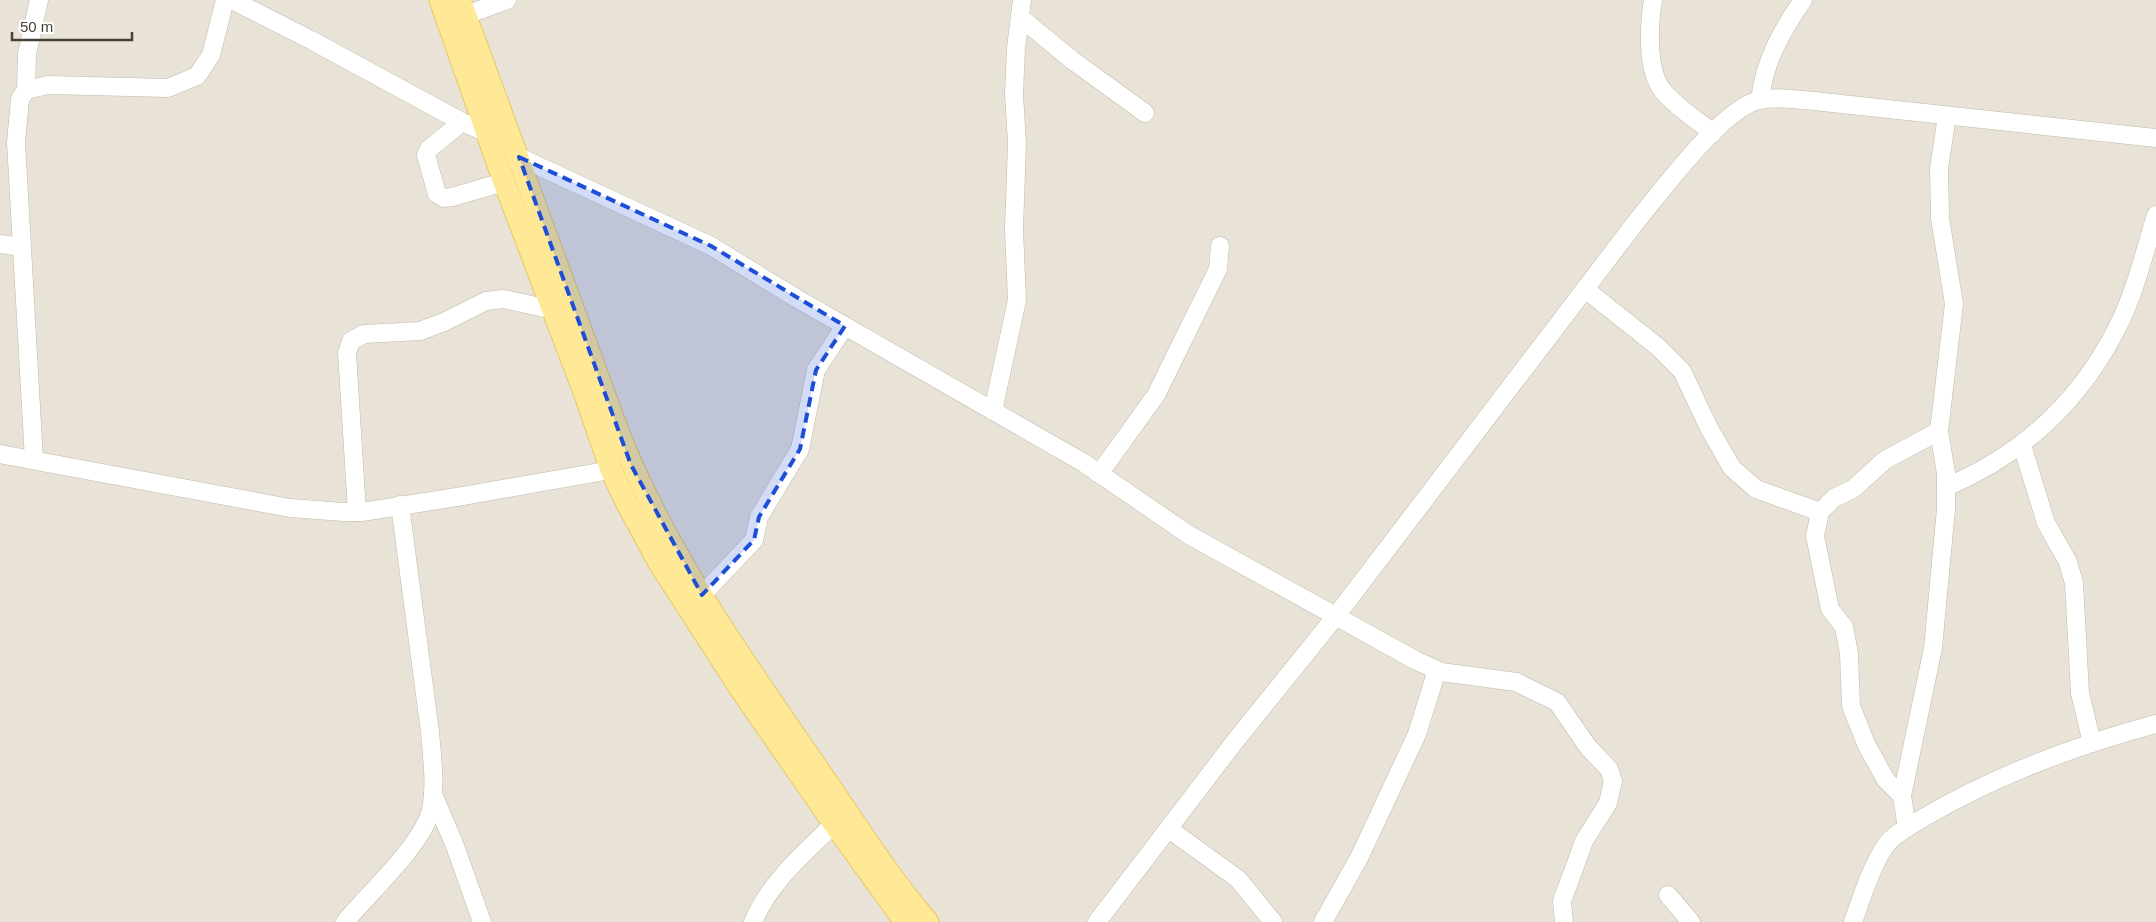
<svg xmlns="http://www.w3.org/2000/svg" width="2156" height="922" font-family="Arial,sans-serif">
<style>
.residential{fill:#e8e3d6}
.lines{fill:none;stroke-linecap:round;stroke-linejoin:round}
.minor-casing{stroke:#c0baaa;stroke-width:19}
.major-casing{stroke:#e5c765;stroke-width:23}
.minor{stroke:#fff;stroke-width:18}
.major{stroke:#ffe896;stroke-width:21}
.marked{fill:#1d4ed8;fill-opacity:0.2;stroke:#1d4ed8;stroke-width:4;stroke-dasharray:10 6;stroke-linejoin:round}
</style>
<rect width="100%" height="100%" fill="#f4f1e8"/>
<!-- residential -->
<rect class="residential" x="0" y="0" width="2156" height="922"/>
<g class="lines">
<!-- minor casing -->
<g class="minor-casing">
<g id="minor">
<polyline points="232,0 311,40 462,122 487,133"/>
<path d="M 1653,0 C 1649,25 1646,70 1663,91 C 1676,107 1697,120 1713,133"/>
<polyline points="466,15 507,0"/>
<polyline points="1021,18 1072,60 1145,113"/>
<polyline points="26,90 27,54 39,0"/>
<path d="M 1760,100 C 1764,62 1782,30 1803,0"/>
<polyline points="462,122 429,149 426,155 437,194 444,198 452,197 504,182"/>
<polyline points="519,157 711,246 796,298 1084,463 1189,535 1415,660 1441,672 1516,682 1557,702 1588,747 1609,769 1613,781 1608,803 1584,841 1578,858 1562,901 1564,922"/>
<polyline points="0,244 21,247"/>
<polyline points="1585,289 1658,347 1682,371 1709,428 1732,468 1756,489 1820,512"/>
<polyline points="993,411 1017,300 1014,229 1017,143 1014,94 1016,48 1022,0"/>
<polyline points="2022,445 2046,523 2068,562 2074,583 2080,693 2092,743"/>
<polyline points="0,454 290,508 343,512 362,512 457,497 611,470"/>
<polyline points="34,460 16,142 20,99 26,90 48,85 168,88 197,76 211,55 225,0"/>
<polyline points="1099,474 1156,395 1218,269 1220,246"/>
<path d="M 1946,487 C 2022,455 2078,404 2116,330 C 2135,294 2144,253 2156,215"/>
<polyline points="357,512 347,353 351,341 364,334 420,331 444,322 486,301 503,299 554,310"/>
<polyline points="702,595 754,540 759,517 800,449 816,370 845,326"/>
<polyline points="433,794 455,846 482,922"/>
<polyline points="1902,796 1886,780 1867,746 1851,706 1849,654 1844,627 1830,609 1815,536 1820,512 1834,498 1853,489 1885,460 1939,431"/>
<polyline points="1907,828 1902,796 1933,648 1946,509 1946,473 1939,431 1954,304 1940,218 1939,168 1947,116"/>
<polyline points="1169,829 1238,879 1273,922"/>
<polyline points="1668,895 1691,922"/>
<path d="M 345,922 C 369,893 423,844 431,810 C 436,785 432,757 430,732 L 400,505"/>
<path d="M 753,922 C 770,882 803,854 834,824"/>
<path d="M 1097,922 L 1236,740 L 1336,616 L 1636,222 C 1661,192 1723,107 1760,100 C 1777,96 1797,100 1814,101 L 2156,138"/>
<polyline points="1323,922 1359,858 1417,734 1437,670"/>
<path d="M 1853,922 C 1862,897 1871,867 1886,845 C 1894,834 1912,825 1923,818 C 1996,775 2074,746 2156,724"/>
</g>
</g>
<!-- major casing -->
<g class="major-casing">
<g id="major">
<polyline points="440,0 504,182 584,392 611,470 626,502 659,563 743,693 834,824 905,922"/>
<path d="M 460,0 L 617,428 C 663,549 741,657 814,763 C 851,816 885,872 928,922"/>
</g>
</g>
<!-- minor -->
<use href="#minor" class="minor"/>
<!-- major -->
<use href="#major" class="major"/>
</g>
<!-- marked area -->
<path class="marked" d="M 519,157 L 711,246 L 845,326 L 816,370 L 800,449 L 759,517 L 754,540 L 702,595 L 631,465 Z"/>
<!-- scale -->
<path d="M12 32v8h120v-8" fill="none" stroke="#474236" stroke-width="2.5"/>
<text x="20" y="32" font-size="15" fill="#474236" stroke="#ffffff" stroke-width="4" paint-order="stroke">50 m</text>
</svg>
